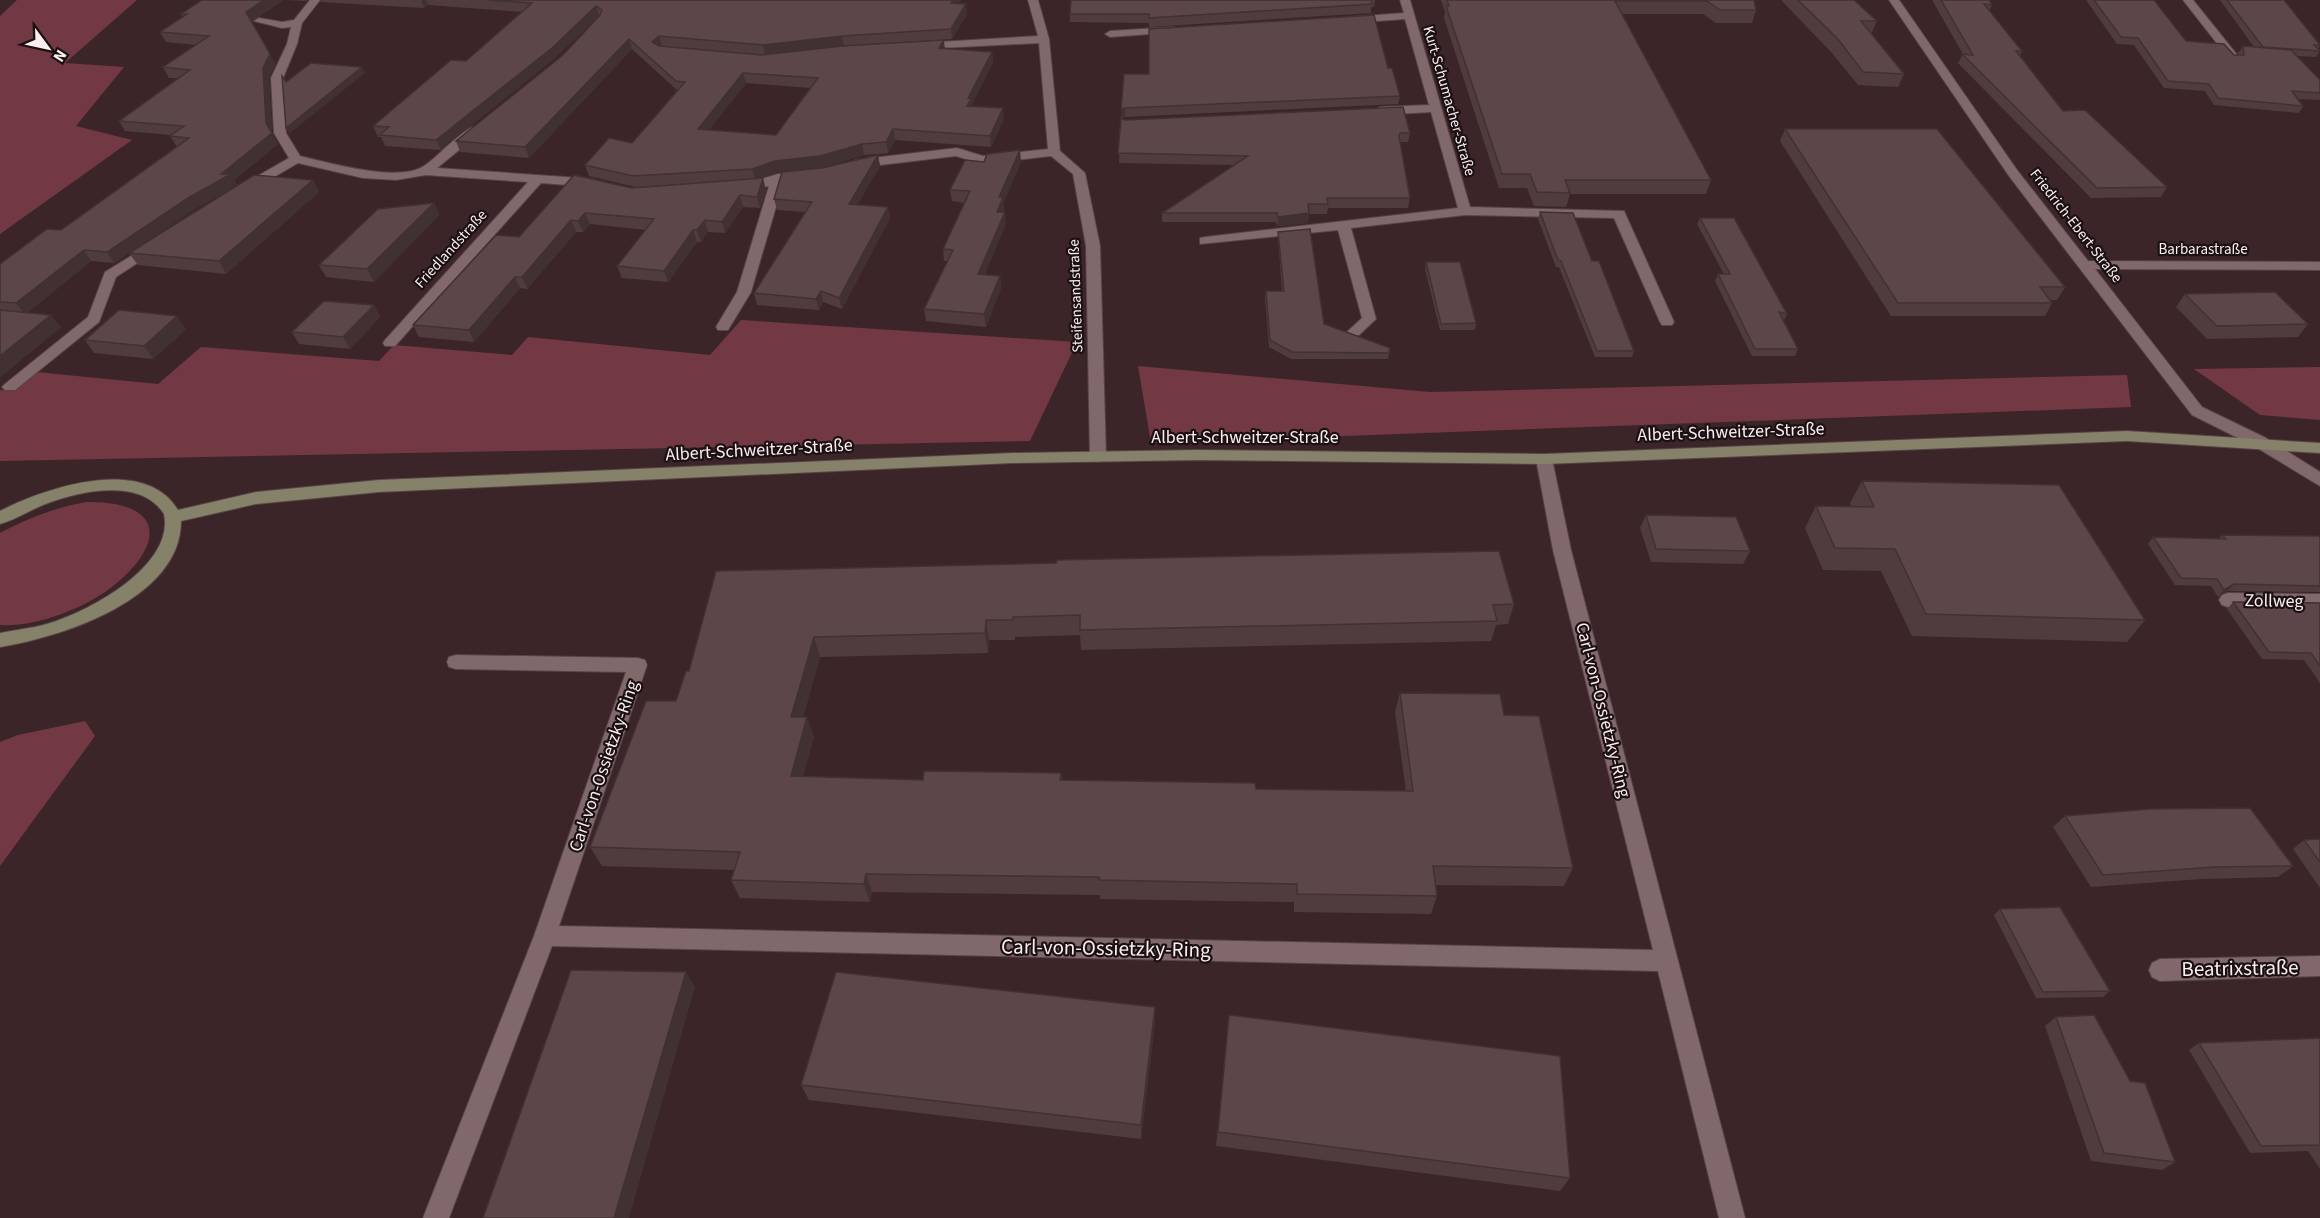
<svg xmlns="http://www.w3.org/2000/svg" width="2320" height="1218" font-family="'Source Sans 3',sans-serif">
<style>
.green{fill:#723944}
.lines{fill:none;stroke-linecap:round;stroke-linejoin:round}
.street-casing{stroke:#564446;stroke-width:2}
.secondary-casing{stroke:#564446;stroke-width:2}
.street{fill:#81686b;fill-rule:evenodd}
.secondary{fill:#868269;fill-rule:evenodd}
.wall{fill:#503c3f;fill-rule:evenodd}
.shaded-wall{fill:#413133}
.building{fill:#5d4649;stroke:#413133;stroke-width:1.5;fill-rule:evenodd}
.labels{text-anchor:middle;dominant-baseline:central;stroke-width:4.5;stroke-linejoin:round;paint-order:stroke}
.far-street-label{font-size:15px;fill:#fcedef;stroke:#1b1113}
.street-label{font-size:18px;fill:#fcedef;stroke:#1b1113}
.near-street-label{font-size:21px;fill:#fcedef;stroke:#1b1113}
</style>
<rect width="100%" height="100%" fill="#3b2528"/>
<!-- green -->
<g class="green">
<polygon points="17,0 137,0 65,63 124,67 76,126 132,140 0,234 0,16"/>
<polygon points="741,320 1077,342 1030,441 0,461 0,390 14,391 36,372 158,384 201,347 379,361 394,345 512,355 528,337 710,355"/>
<polygon points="1138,366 1430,392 2127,375 2131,407 1151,443"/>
<polygon points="2320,367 2320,420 2260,415 2194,369"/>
<path d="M 86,502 C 172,501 163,551 105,592 C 77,611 34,627 0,625 L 0,533 C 28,518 54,508 86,502 Z"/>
<polygon points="85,721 95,736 0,866 0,742 18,735"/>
</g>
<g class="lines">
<!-- street casing -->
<g class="street-casing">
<g id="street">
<path d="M 310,0 L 320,0 L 302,23 L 297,44 L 283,78 L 286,133 L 300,156 C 329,163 399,183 424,166 C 441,155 457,132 476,126 L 480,127 L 480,133 L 437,168 L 594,179 L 600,183 L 594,187 L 541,183 L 395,346 L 385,346 L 383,343 L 385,340 L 528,182 L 426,175 L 396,180 L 363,178 L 298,163 L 250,191 L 242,191 L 242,185 L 289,158 L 274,133 L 271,78 L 287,44 L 291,27 L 282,28 L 254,21 L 259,18 L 282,22 L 294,20 Z"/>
<polygon points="1028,0 1038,0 1049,39 1060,151 1085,173 1100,246 1106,457 1098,462 1090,457 1086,246 1073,174 1051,156 982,164 956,156 855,168 849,164 855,160 957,148 983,156 1048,149 1039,43 921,49 916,46 921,43 1038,36"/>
<polygon points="1400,0 1410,0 1470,207 1624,211 1674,322 1672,325 1662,325 1660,322 1614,218 1465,215 1351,228 1376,319 1359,335 1354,336 1347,332 1362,318 1338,230 1200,244 1200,238 1205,237 1458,208 1431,112 1380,115 1374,111 1380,107 1429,105 1405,19 1351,23 1346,20 1351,17 1404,13"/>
<polygon points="1889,0 1899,0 2017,170 2088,261 2320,262 2320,270 2095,269 2202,407 2266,438 2320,472 2320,486 2254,446 2192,415 2009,176"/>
<polygon points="2183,0 2193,0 2238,56 2238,60 2230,60"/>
<polygon points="1174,27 1179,30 1178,32 1110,37 1105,34 1110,31"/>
<polygon points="804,171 808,172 808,178 783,183 751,292 728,330 718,330 716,327 737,292 769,186 741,191 735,187 778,174"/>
<polygon points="154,242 159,243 159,249 116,277 99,322 15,390 5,390 2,387 5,384 88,317 105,272"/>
<polygon points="1544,454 1552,459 1571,550 1745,1218 1719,1218 1658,971 552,946 449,1218 423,1218 534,936 626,672 456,669 449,667 447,662 449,657 456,655 638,658 645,660 647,665 559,926 1653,950 1553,550 1536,459"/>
<polygon points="2228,593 2320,594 2320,608 2228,607 2222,605 2219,600 2222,595"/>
<polygon points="2320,956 2320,976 2160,981 2152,977 2149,970 2152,963 2160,959"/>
</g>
</g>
<!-- secondary casing -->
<g class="secondary-casing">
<path id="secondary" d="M 2127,431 L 2320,443 L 2320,453 L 2127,441 L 1544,464 L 1197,460 L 1012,463 L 379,492 L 256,504 L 181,521 C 181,599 62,637 0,647 L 0,633 C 21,629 44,627 64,618 C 101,604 174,562 164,514 C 140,476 76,492 43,505 C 28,511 15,520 0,524 L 0,511 C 45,488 144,454 178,510 L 256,492 L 379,480 L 1012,453 L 1197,450 L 1544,454 Z"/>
</g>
<!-- street -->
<use href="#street" class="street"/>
<!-- secondary -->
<use href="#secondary" class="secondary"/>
</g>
<!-- wall -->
<g class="wall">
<polygon points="283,0 252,22 275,64 269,78 272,133 278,144 234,180 237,185 195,209 133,250 313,180 319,192 226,274 138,265 129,253 114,263 91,261 27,313 61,327 0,377 0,264 61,230 177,147 170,136 172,135 125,131 119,121 178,78 169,78 163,67 196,45 166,42 160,32 183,17 181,14"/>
<polygon points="286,0 308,0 306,1"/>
<path d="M 320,0 L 961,0 L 958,4 L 967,14 L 952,39 L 844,46 L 945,48 L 992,52 L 993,62 L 972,104 L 972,106 L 1004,119 L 991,147 L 895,140 L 888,153 L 864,155 L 823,167 L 778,172 L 759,178 L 766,190 L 760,208 L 743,207 L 725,233 L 708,232 L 701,242 L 697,242 L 668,282 L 622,278 L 617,266 L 646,230 L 590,224 L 583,232 L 576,232 L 527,289 L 520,288 L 474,342 L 419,337 L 413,325 L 519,237 L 632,188 L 683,184 L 636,187 L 589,176 L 585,165 L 632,143 L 677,90 L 632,49 L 529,158 L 460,152 L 456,141 L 563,55 L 598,17 L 555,58 L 441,150 L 385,146 L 381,137 L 378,137 L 373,126 L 466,61 L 522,12 L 428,5 L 424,8 L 321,2 ZM 746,83 L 811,88 L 776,135 L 709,130 Z"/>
<polygon points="1071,0 1375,0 1374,7 1371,7 1371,13 1149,27 1149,23 1070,22 1070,14"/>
<polygon points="1441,0 1754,0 1756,10 1752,23 1716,23 1703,14 1622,14 1711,180 1706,194 1570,194 1566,207 1534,206 1527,188 1499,188 1444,18 1445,12"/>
<polygon points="1781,0 1854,0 1877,21 1871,34 1904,74 1898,87 1858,85 1832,53"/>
<polygon points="1932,0 1989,0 1992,5 1989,11 2022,51 2020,56 2063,111 2167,187 2161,197 2091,198 1958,63 1963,54"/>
<polygon points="2086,0 2154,0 2186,41 2234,55 2239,55 2238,53 2243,46 2254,47 2220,0 2284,0 2320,45 2318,49 2320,51 2316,57 2297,56 2320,80 2320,100 2298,99 2303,106 2299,113 2214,105 2205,91 2164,88 2134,45 2117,44"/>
<polygon points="1388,68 1400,96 1398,104 1125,117 1122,118 1125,120 1410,133 1408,142 1400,142 1410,198 1408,208 1328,208 1327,214 1309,214 1308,223 1277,226 1276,222 1162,222 1162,213 1234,165 1119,163 1121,110 1149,74"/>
<polygon points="1785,129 2065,287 2057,300 2050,300 2052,303 2045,316 1891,316 1780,141"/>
<polygon points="878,155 880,166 857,205 890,218 842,309 823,302 819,310 757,305 754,293 805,212 777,210 774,199 822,168"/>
<polygon points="984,162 1021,162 1004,201 1004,209 1003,212 1006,224 984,275 1000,276 1001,288 986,327 926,321 924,309 947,261 944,261 943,249 964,203 952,201 950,190"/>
<polygon points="434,203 439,215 374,282 326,277 319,265"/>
<polygon points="1540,212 1592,261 1634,351 1632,357 1595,357 1559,267 1556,267 1538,219"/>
<polygon points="1700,218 1787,314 1784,320 1783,320 1798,349 1795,356 1752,356 1715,281 1718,274 1724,274 1697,224"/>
<polygon points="1278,232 1324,324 1390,348 1388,359 1291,359 1269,347 1265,298 1266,291 1282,291 1278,238"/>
<polygon points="1426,262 1476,323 1475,330 1440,330 1425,269"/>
<polygon points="2185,294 2308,324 2298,337 2207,339 2176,307"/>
<polygon points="374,305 380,317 350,349 299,344 292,332"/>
<polygon points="186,329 153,359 94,353 85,340"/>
<polygon points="1862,481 2145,620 2127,642 1912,636 1881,571 1823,570 1805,528 1816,506 1851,506 1850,503"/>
<polygon points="1646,515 1750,551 1743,564 1651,562 1640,528"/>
<polygon points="2222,535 2320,536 2320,592 2228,591 2218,597 2211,586 2175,585 2148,544 2153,537 2219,539"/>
<polygon points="716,571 1514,604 1508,624 1496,625 1491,641 1081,650 1080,635 1015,637 1015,640 989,640 988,653 820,657 803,717 814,736 803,776 923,780 1061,773 1062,780 1256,789 1406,791 1395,712 1400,693 1504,715 1573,868 1564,886 1435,885 1437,896 1431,914 1294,912 1294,902 1100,899 1100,895 872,892 870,902 740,898 731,880 734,870 602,866 590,847 676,701 689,671"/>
<polygon points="2233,602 2320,603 2320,683 2304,660 2262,659 2227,609"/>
<polygon points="2065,816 2293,866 2278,877 2201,879 2091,887 2053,827"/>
<polygon points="2320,839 2320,888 2293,849 2304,840"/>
<polygon points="2000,909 2110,991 2103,997 2036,998 1994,915"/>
<polygon points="1229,1015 1570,1178 1560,1191 1216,1146"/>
<polygon points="2056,1017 2175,1162 2162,1170 2091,1161 2045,1026"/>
<polygon points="1155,1023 1141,1139 809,1100 801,1085"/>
<polygon points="2320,1038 2320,1169 2308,1151 2250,1153 2189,1050 2199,1043"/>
</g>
<!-- shaded-wall -->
<g class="shaded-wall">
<polygon points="264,0 283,0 251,22 246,12"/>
<polygon points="421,0 426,0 428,5 424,8"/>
<polygon points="953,0 961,0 952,13 951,3"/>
<polygon points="966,4 967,14 952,39 951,29"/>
<polygon points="596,6 599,16 555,58 441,150 436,140"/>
<polygon points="659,36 662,46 655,52 652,42"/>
<polygon points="842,36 844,46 765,55 763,45"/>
<polygon points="629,39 632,49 529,158 525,147"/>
<polygon points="944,40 945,51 939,48"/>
<polygon points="992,52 993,62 972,104 972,109 967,106 968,98"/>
<polygon points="270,54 275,64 269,78 272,133 266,123 263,68"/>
<polygon points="362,67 365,73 289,134 286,128"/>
<polygon points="743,73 746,83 701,140 698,129"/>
<polygon points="1003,108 1004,119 991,147 990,136"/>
<polygon points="1125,108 1125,117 1121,119 1121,110"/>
<polygon points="893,129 895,140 888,153 886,142"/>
<polygon points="272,133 278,144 234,180 237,185 195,209 114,263 107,252 188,198 221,174"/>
<polygon points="862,144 864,155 823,167 778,172 755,180 752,169 775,161"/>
<polygon points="1020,150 1021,162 1004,201 1004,209 998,224 997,212 999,197"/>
<polygon points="878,155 880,166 851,215 849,204"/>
<polygon points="763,178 766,190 760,208 757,197"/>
<polygon points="313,180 319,192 226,274 219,261"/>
<polygon points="740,195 743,207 725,233 722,222"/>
<polygon points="434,203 439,215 374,282 367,269"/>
<polygon points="888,207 890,218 842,309 839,298"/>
<polygon points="1005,212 1006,224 980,286 978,274"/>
<polygon points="585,213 590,224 583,232 578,221"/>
<polygon points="1309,213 1308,223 1277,226 1278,217"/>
<polygon points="571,220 576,232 527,289 522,277"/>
<polygon points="705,220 708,232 701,242 697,230"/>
<polygon points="693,230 697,242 668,282 664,271"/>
<polygon points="84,250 91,261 25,315 16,303"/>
<polygon points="1000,276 1001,288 986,327 984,314"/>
<polygon points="515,277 520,288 474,342 469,330"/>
<polygon points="821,291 823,302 819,310 816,299"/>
<polygon points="374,305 380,317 350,349 343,337"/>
<polygon points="51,315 61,327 0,377 0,356"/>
<polygon points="177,316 186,329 153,359 144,346"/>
<polygon points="2234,584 2228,591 2218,597 2224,590"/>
<polygon points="986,620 989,640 988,653 985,633"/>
<polygon points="814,637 820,657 798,736 791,717"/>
<polygon points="807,717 814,736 798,795 791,776"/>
<polygon points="866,874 872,892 870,902 864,884"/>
<polygon points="686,972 695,987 629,1218 614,1218"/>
<polygon points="1155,1007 1155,1023 1141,1139 1141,1125"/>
</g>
<!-- building -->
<g class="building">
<polygon points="202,0 264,0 246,12 270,54 263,68 266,123 272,133 221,174 231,174 188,198 107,252 84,250 16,303 0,302 0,264 47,229 61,230 189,138 170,136 184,126 119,121 190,70 163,67 209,36 160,32 187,14 181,14"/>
<path d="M 489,0 L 953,0 L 951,3 L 966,4 L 951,29 L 842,36 L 763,45 L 659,36 L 652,42 L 659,46 L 762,55 L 842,46 L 944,40 L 939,48 L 992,52 L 968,98 L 971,99 L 967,106 L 1003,108 L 990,136 L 893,129 L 886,142 L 862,144 L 820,156 L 775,161 L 752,169 L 633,176 L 585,165 L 609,138 L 632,143 L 685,82 L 676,81 L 629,39 L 525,147 L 456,141 L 563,55 L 600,15 L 602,10 L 596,6 L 552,48 L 436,140 L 380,135 L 389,127 L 373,126 L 451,60 L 466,61 L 532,3 ZM 743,73 L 818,78 L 776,135 L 698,129 Z"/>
<polygon points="1071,0 1371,0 1372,4 1149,18 1149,14 1070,14"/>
<polygon points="1447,0 1754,0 1756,10 1720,10 1707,1 1615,1 1711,180 1565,180 1570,193 1537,192 1530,174 1502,174 1446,6 1449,6"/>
<polygon points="1798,0 1854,0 1877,21 1861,21 1904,74 1863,72 1838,39"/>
<polygon points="1941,0 1989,0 1992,5 1984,4 2022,51 2016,51 2063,111 2085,110 2167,187 2097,188 1962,54 1973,55"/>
<polygon points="2094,0 2154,0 2186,41 2224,44 2234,55 2244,55 2243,46 2291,50 2320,80 2320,93 2292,91 2303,106 2218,98 2209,84 2168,81 2138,38 2121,37"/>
<polygon points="2227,0 2284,0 2320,45 2314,45 2320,51 2263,47"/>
<polygon points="1374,15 1388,68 1392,68 1400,96 1125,108 1121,110 1124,74 1149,74 1149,29"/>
<polygon points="311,63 362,67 286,128 282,76 286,82"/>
<polygon points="1403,107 1410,133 1400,133 1399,136 1410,198 1327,198 1328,204 1308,204 1309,213 1278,217 1277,213 1162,213 1248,156 1118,153 1121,118 1125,120"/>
<polygon points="1785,129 1937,129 2065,287 2040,287 2052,303 1898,303"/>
<polygon points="1020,150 999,197 1003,197 997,212 1005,212 978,274 1000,276 984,314 924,309 953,250 943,249 970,191 950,190 965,160 984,162 987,154"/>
<polygon points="878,155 849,204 888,207 839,298 821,291 816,299 754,293 812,202 774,199 782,172 822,168"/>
<polygon points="254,175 313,180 219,261 129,253"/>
<polygon points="574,175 632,188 763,178 757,197 740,195 722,222 705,220 697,230 693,230 664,271 617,266 654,219 585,213 578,221 571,220 522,277 515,277 469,330 413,325 496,235 519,237"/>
<polygon points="434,203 367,269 319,265 378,209"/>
<polygon points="1540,212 1573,213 1592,261 1599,261 1634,351 1597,351 1561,261 1558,260"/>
<polygon points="1700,218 1734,218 1787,314 1779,312 1798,349 1755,349 1718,274 1730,274"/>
<polygon points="1310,229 1324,324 1390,348 1389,353 1292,352 1270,340 1266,291 1284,291 1278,232"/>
<polygon points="1426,262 1460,262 1476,323 1441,324"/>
<polygon points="2275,292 2308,324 2217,326 2185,294"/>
<polygon points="324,301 374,305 343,337 292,332"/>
<polygon points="0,310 51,315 0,356"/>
<polygon points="119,310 177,316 144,346 85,340"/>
<polygon points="1862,481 2059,485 2145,620 1926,614 1895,549 1835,548 1816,506 1874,507"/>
<polygon points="1646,515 1736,517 1750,551 1656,549"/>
<polygon points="2222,535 2320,536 2320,586 2234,584 2224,590 2217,579 2181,578 2153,537 2226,539"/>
<polygon points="1499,551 1514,604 1493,605 1497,621 1080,630 1080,615 1013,617 1013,620 986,620 985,633 814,637 791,717 807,717 791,776 923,780 924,771 1061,773 1060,780 1255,783 1256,789 1413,791 1400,693 1500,694 1504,715 1539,716 1573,868 1433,866 1437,896 1297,894 1297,884 1099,880 1099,877 866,874 864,884 731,880 740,852 590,847 646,701 676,701 686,671 689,671 716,571 1056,563 1057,560"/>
<polygon points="2233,602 2320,603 2320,666 2311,653 2269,652"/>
<polygon points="2250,808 2293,866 2215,867 2103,875 2065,816 2150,809"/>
<polygon points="2320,839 2320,862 2304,840"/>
<polygon points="2060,907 2110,991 2043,992 2000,909"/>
<polygon points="571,970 686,972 614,1218 483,1218"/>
<polygon points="836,972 1155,1007 1141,1125 801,1085"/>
<polygon points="1229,1015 1560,1056 1570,1178 1218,1132"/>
<polygon points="2094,1015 2130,1081 2145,1083 2175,1162 2104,1153 2056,1017"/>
<polygon points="2320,1038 2320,1145 2261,1146 2199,1043"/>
</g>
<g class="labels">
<!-- far-street labels -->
<g class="far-street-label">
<text transform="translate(1449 101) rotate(74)">Kurt-Schumacher-Straße</text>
<text transform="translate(2076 226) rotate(52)">Friedrich-Ebert-Straße</text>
<text transform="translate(451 249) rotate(-48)">Friedlandstraße</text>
<text x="2203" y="249">Barbarastraße</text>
<text transform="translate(1076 296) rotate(-92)">Steifensandstraße</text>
</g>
<!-- street labels -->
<g class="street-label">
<text transform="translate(1731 432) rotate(-2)">Albert-Schweitzer-Straße</text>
<text x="1245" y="437">Albert-Schweitzer-Straße</text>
<text transform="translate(759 450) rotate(-3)">Albert-Schweitzer-Straße</text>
<text transform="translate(2274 601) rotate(1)">Zollweg</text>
<text transform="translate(1603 710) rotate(76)">Carl-von-Ossietzky-Ring</text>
<text transform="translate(604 766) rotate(-71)">Carl-von-Ossietzky-Ring</text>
</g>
<!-- near-street labels -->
<g class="near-street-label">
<text transform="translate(1106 948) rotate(1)">Carl-von-Ossietzky-Ring</text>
<text transform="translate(2240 968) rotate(-1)">Beatrixstraße</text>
</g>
</g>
<!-- north arrow -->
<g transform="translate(48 48) rotate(123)" stroke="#1b1113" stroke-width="4.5" paint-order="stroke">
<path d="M0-4.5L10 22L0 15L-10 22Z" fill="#fcedef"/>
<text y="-9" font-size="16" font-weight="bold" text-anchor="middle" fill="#fcedef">N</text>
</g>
</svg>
